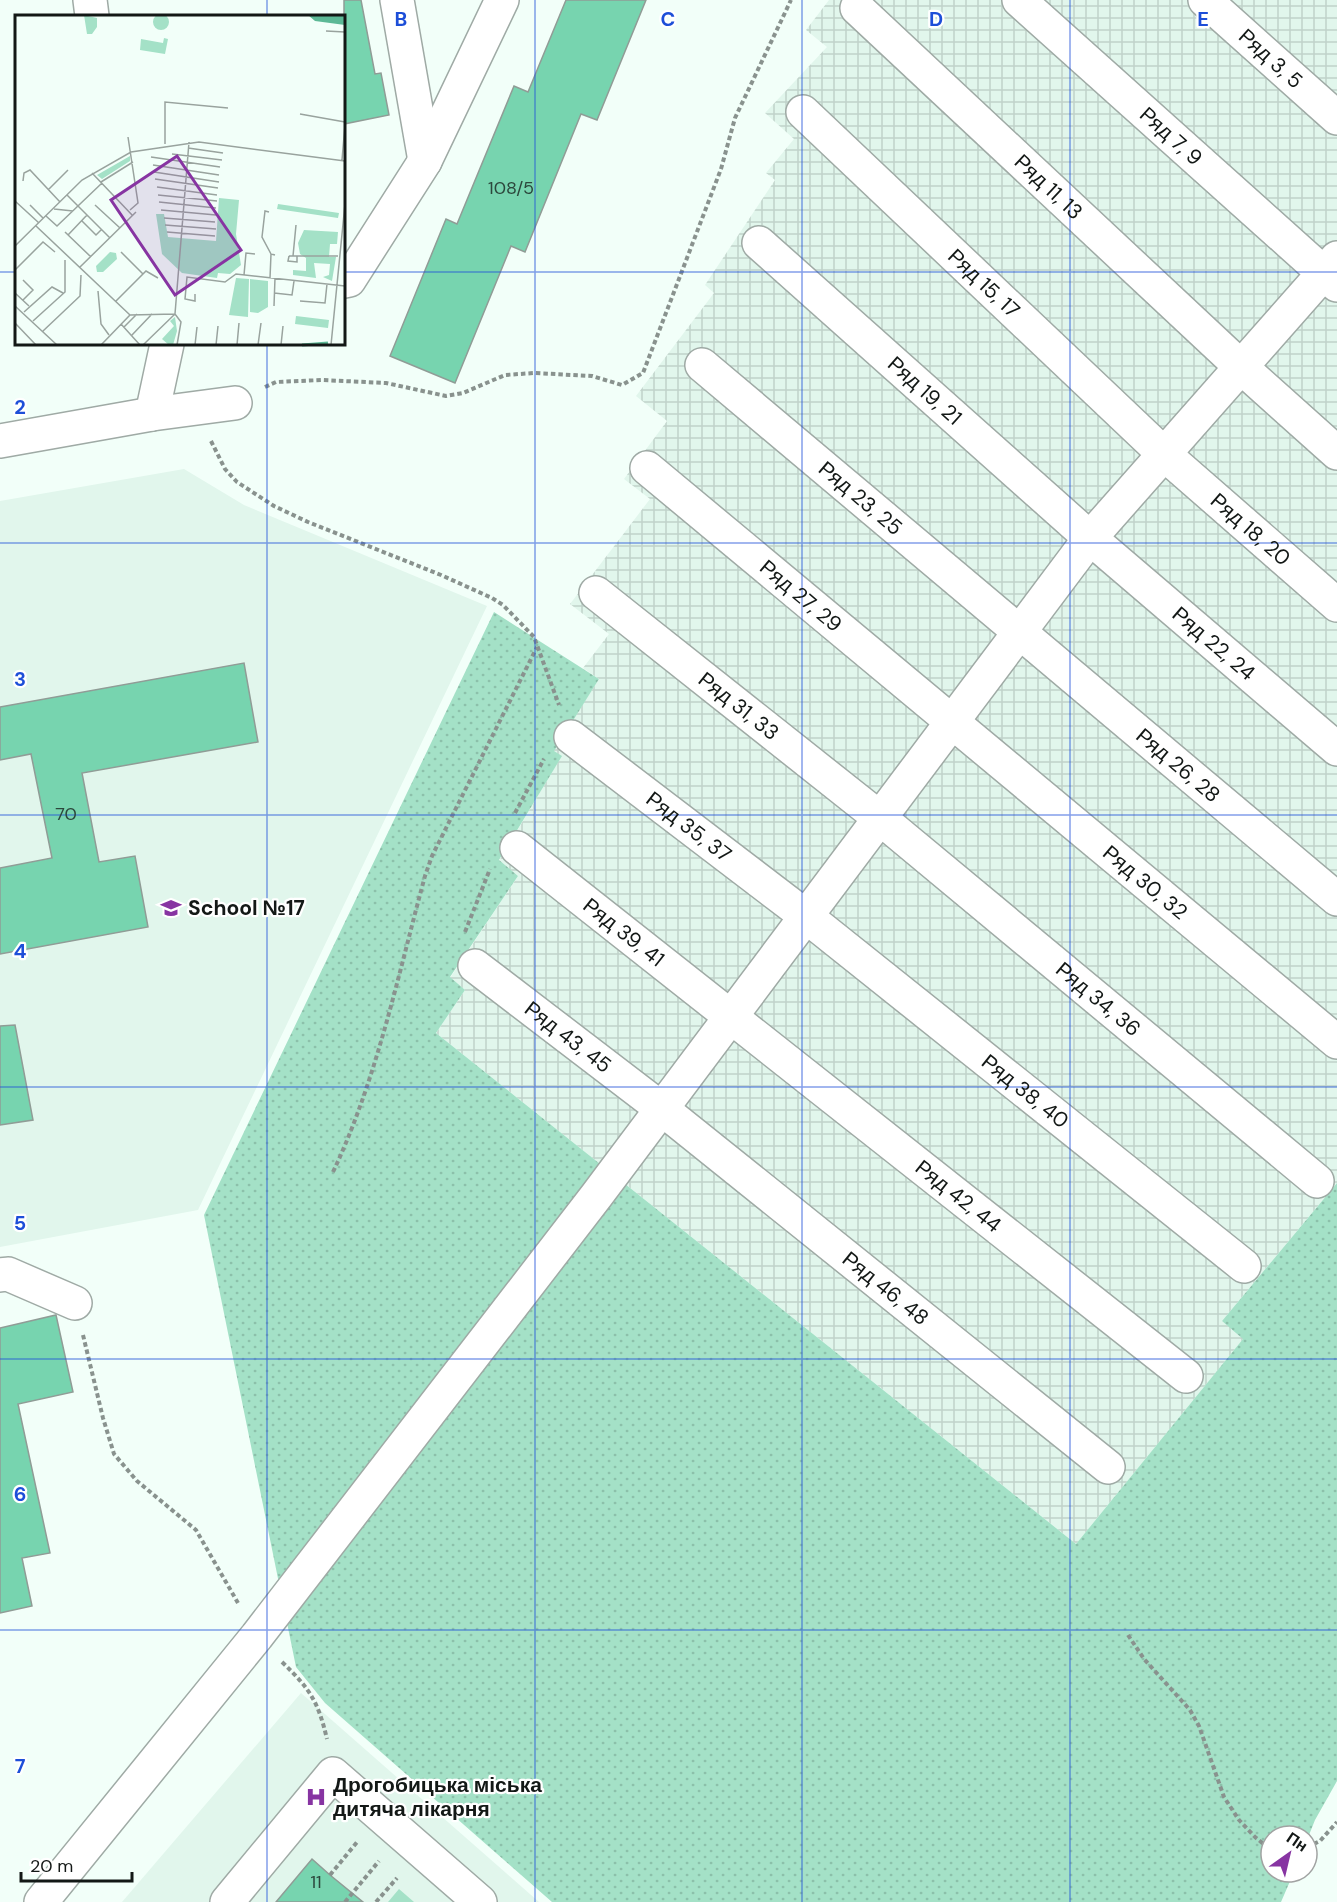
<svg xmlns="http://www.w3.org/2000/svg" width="1337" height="1902" font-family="'DM Sans',sans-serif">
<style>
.built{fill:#e1f6ec}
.industrial{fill:url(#industrial-grid)}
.green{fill:#a4e1c7}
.garden{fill:url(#garden-dots)}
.building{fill:#77d4af;stroke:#909c96;stroke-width:1.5}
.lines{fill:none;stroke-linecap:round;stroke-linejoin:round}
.minor-casing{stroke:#9faaa5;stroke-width:36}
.path{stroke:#89928e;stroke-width:4;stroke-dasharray:4.5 3;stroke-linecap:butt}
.minor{stroke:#fff;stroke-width:33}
.grid{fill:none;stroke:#1d4ed8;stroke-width:1.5;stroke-opacity:0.55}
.labels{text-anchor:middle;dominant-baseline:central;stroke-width:4.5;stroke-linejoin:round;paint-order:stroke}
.number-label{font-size:18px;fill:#2c473c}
.street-label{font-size:21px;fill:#131816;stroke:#fff}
.poi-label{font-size:21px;font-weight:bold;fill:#131816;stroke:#fff;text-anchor:start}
.inset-river{fill:none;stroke:#5cb996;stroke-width:3}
.inset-road{fill:none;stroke:#99a39e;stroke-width:1.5}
.view{fill:#8734a2;fill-opacity:0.15;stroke:#8734a2;stroke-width:3}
.inset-edge{fill:none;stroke:#131816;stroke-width:3}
.grid-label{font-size:20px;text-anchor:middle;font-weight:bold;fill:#1d4ed8;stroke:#fff;stroke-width:4.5;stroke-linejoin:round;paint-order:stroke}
</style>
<defs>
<pattern id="industrial-grid" width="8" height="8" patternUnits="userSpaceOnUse" patternTransform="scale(1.5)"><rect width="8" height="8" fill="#e1f6ec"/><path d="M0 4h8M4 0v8" fill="none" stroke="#c0d2ca"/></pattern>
<pattern id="garden-dots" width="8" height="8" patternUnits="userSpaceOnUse" patternTransform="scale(1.5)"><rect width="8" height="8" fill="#a4e1c7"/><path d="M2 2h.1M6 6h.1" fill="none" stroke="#8cc0aa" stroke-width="1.8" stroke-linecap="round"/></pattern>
</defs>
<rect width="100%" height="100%" fill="#f2fff9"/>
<!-- built -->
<g class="built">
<polygon points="184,469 244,505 487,606 198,1210 0,1247 0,501"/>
<polygon points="301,1693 539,1902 122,1902"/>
</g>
<!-- industrial -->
<polygon class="industrial" points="829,0 1337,0 1337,1183 1222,1321 1244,1338 1076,1544 436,1033 465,990 450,978 518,876 499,861 561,757 553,751 599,679 583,668 609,634 570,604 650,499 624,479 667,421 636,396 714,293 705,285 775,180 766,173 794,139 765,113 827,47 806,30"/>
<!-- green -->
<polygon class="green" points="399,1889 414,1902 388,1902"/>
<!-- garden -->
<polygon class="garden" points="494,612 599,679 554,751 562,756 499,860 518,876 450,977 465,990 436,1033 1076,1544 1243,1339 1222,1321 1337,1183 1337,1781 1315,1820 1307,1840 1307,1836 1271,1836 1271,1872 1294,1872 1281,1902 552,1902 325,1703 296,1667 204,1215"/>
<!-- building -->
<g class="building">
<polygon points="344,0 361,0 375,74 381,73 389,115 344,124"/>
<polygon points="566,0 646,0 597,120 581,114 525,252 511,246 455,383 390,356 446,219 457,224 514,86 528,92"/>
<polygon points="244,663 258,742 82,773 99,862 135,856 148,927 0,954 0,868 52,858 31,754 0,760 0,707"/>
<polygon points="15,1025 33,1120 0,1125 0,1026"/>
<polygon points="56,1315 73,1392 18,1404 50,1553 22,1558 32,1606 0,1613 0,1328"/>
<polygon points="312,1859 330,1875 363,1902 276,1902"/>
</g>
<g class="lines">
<!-- minor casing -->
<g class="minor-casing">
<g id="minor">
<polyline points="90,0 92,16"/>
<polyline points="397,0 425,161"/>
<path id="s1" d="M 1019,0 L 1337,285"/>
<path id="s2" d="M 1205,0 L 1337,118"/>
<path id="s3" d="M 857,8 L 1241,367 L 1337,453"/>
<path id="s4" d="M 803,112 L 1164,454 L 1337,605"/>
<path id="s5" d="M 759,243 L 1090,538 L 1337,749"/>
<polyline points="344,281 349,280 425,161 502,0"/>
<path id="s6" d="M 702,365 L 1337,899"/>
<polyline points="152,414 167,344"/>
<polyline points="0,441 152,414 235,403"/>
<path id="s7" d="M 647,468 L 1337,1042"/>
<path id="s8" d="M 596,593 L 881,819 L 1317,1181"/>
<path id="s9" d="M 571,737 L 807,917 L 1244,1266"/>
<path id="s10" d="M 517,848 L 1186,1376"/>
<path id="s11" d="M 475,966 L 662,1109 L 1108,1467"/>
<polyline points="0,1275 8,1274 75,1303"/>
<polyline points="41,1902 257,1636 597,1195 1090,538 1337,258"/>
<polyline points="227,1902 333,1774 480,1902"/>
</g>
</g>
<!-- path -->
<g class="path">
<polyline points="265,387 276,382 322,380 386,383 446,396 463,393 505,375 534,373 592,376 622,385 643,373 721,169 735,118 791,0"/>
<polyline points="211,441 225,469 237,482 274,506 308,522 441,575 492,598 503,605 534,637 559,705"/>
<polyline points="515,813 544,759"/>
<polyline points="465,932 490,869"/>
<path d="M 333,1172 C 377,1079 398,975 425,876 L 432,856 L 537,647"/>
<polyline points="83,1335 103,1418 114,1454 137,1481 196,1530 238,1603"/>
<polyline points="1128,1635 1144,1659 1190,1710 1199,1726 1224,1797 1239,1820 1255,1837 1271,1850"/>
<path d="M 282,1662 C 310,1689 318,1701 327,1739"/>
<polyline points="1307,1847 1320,1841 1337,1822"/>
<polyline points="330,1875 358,1841"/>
<polyline points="345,1902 379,1861"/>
<polyline points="376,1902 397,1878"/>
</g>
<!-- minor -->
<use href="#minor" class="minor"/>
</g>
<!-- grid -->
<path class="grid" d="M 267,0 L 267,16M 535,0 L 535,1902M 802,0 L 802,1902M 1070,0 L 1070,1902M 0,272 L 16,272M 344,272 L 1337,272M 267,344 L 267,1902M 0,543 L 1337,543M 0,815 L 1337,815M 0,1087 L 1337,1087M 0,1359 L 1337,1359M 0,1630 L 1337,1630"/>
<!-- icons -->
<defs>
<g id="school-bare" transform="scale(1.62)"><path d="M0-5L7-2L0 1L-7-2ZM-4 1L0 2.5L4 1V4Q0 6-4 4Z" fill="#8734a2" stroke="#fff" stroke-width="2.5" paint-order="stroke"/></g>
<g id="hospital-bare" transform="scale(1.62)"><path d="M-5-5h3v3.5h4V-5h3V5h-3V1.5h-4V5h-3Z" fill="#8734a2" stroke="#fff" stroke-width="2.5" paint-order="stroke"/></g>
</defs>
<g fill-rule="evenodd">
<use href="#school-bare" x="171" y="908"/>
<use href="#hospital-bare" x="316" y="1797"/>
</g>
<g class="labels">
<!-- number labels -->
<g class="number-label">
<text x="511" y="188">108/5</text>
<text x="66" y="814">70</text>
<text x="316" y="1882">11</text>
</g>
<!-- street labels -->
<g class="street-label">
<text stroke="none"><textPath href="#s2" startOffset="88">Ряд 3, 5</textPath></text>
<text stroke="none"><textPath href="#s1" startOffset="204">Ряд 7, 9</textPath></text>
<text stroke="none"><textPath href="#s3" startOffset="262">Ряд 11, 13</textPath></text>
<text stroke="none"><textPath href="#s4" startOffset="249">Ряд 15, 17</textPath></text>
<text stroke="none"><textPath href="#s5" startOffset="222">Ряд 19, 21</textPath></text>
<text stroke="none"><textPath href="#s6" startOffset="207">Ряд 23, 25</textPath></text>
<text stroke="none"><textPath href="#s4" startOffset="612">Ряд 18, 20</textPath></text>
<text stroke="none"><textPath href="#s7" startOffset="200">Ряд 27, 29</textPath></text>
<text stroke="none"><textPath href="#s5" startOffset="606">Ряд 22, 24</textPath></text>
<text stroke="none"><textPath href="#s8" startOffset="182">Ряд 31, 33</textPath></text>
<text stroke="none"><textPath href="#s6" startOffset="622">Ряд 26, 28</textPath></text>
<text stroke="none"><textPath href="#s9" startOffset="148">Ряд 35, 37</textPath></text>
<text stroke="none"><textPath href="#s7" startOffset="648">Ряд 30, 32</textPath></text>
<text stroke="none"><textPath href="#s10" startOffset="136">Ряд 39, 41</textPath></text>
<text stroke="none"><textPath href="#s8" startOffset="646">Ряд 34, 36</textPath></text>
<text stroke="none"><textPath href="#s11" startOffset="117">Ряд 43, 45</textPath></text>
<text stroke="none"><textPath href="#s9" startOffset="576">Ряд 38, 40</textPath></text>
<text stroke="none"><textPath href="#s10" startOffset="562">Ряд 42, 44</textPath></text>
<text stroke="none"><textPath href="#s11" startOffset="522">Ряд 46, 48</textPath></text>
</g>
<!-- poi labels -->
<g class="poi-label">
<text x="188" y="908">School №17</text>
<text x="333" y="1785">Дрогобицька міська<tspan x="333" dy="24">дитяча лікарня</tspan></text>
</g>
</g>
<!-- overview -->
<g transform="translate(15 15)">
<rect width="330" height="330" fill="#f2fff9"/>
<path d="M138 7a8 8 0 1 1 16 0a8 8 0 1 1-16 0ZM 115,141 L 115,146 L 87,164 L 82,160 ZM 95,237 L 101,238 L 102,244 L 88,257 L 82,257 L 81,251 Z" fill="#a4e1c7"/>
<path d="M 69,0 L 82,3 L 82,12 L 77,19 L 72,19 ZM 263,189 L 324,198 L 323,203 L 262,194 ZM 289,215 L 323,217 L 322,229 L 315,229 L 314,242 L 321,242 L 317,266 L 308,262 L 314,260 L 315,249 L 299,248 L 301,263 L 278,260 L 278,255 L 291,256 L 291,243 L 285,239 L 283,228 ZM 235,264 L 253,266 L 253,292 L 243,298 L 235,297 ZM 281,301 L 314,305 L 313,313 L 280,309 Z" fill="#a4e1c7"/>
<path d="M 149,23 L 153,24 L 150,39 L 125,35 L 126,24 L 148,28 ZM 204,183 L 224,185 L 221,219 L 226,250 L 215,259 L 203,258 L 202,263 L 167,258 L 147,239 L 141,199 L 149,199 L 153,222 L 201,226 ZM 221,263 L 234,264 L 233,302 L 214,300 ZM 160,302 L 162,316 L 158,330 L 154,330 L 147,324 L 159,311 L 155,306 Z" fill="#a4e1c7"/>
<path d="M 293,0 L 330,0 L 330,10 L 300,6 Z" fill="#5cb996"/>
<path class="inset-river" d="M 287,330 L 313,328"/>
<path class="inset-road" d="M 311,16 L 330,17M 285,99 L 330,107M 113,122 L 123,188 L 115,195M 150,129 L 150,87 L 213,93M 173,133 L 208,138M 157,139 L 207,145M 136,142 L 205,152M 327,145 L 330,110M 138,150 L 204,160M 139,157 L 204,167M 77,158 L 118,201M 140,164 L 203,173M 8,166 L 9,158 L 15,155 L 45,187M 86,167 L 118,147M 142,172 L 202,180M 33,175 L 53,155M 52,180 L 95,223M 143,180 L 202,186M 0,186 L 24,208M 144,187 L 201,193M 15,190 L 28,203M 80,190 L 105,213M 39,194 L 58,196M 146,195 L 201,200M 254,197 L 250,196 L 247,222 L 256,239M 31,201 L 42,211 L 87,168M 149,203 L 200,207M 67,206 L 81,220 L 86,215M 150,210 L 201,214M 21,211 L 115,300M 50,217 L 76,242M 152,217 L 200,221M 53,220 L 72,200M 0,231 L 67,165 L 116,137 L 184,127 L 330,146M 106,237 L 128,259M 274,241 L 323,241M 274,241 L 273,246 L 282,247 L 282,241M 278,241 L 281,210M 65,252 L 121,197M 0,255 L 28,227 L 40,237M 229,260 L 231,238 L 240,239M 255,263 L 256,239 L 260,240M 83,276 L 86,309 L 94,320M 0,278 L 14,291M 259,278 L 277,280 L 279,266M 180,279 L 180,286 L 170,284 L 172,262 L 210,267 L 221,259 L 330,271M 8,285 L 18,275 L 8,265M 101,286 L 131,256 L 143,263M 285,286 L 310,288 L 312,269M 0,291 L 42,330M 259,291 L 260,263M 9,297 L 37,272 L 48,278M 18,306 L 50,277 L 50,245M 0,308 L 21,330M 106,309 L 125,330M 109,312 L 122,299M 28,316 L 65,281 L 66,260M 117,320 L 137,299M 86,330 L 115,300 L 160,299 L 166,307 L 162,330M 128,330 L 160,299 L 174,127M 180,330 L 182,312M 201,330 L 203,311M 222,330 L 224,308M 243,330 L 246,308M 266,330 L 268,311M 316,330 L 330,189"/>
<path class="view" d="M 162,141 L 226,235 L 160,280 L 96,185 Z"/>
<rect width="330" height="330" class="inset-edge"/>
</g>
<g class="grid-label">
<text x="401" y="26">B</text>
<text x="668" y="26">C</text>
<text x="936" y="26">D</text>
<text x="1203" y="26">E</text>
<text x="20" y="414">2</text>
<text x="20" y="686">3</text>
<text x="20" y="958">4</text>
<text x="20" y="1230">5</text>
<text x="20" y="1501">6</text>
<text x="20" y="1773">7</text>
</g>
<!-- north arrow -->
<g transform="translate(1289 1854) rotate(34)"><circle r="28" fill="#ffffff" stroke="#a1a3a2" stroke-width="1.5"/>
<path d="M0-4.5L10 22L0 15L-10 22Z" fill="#8734a2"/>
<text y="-9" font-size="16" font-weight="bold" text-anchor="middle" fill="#131816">Пн</text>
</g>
<!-- scale -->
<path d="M21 1872v9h111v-9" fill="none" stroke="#131816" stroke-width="3"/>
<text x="30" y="1872" font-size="18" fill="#131816" stroke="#ffffff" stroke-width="4.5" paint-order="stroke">20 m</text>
</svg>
